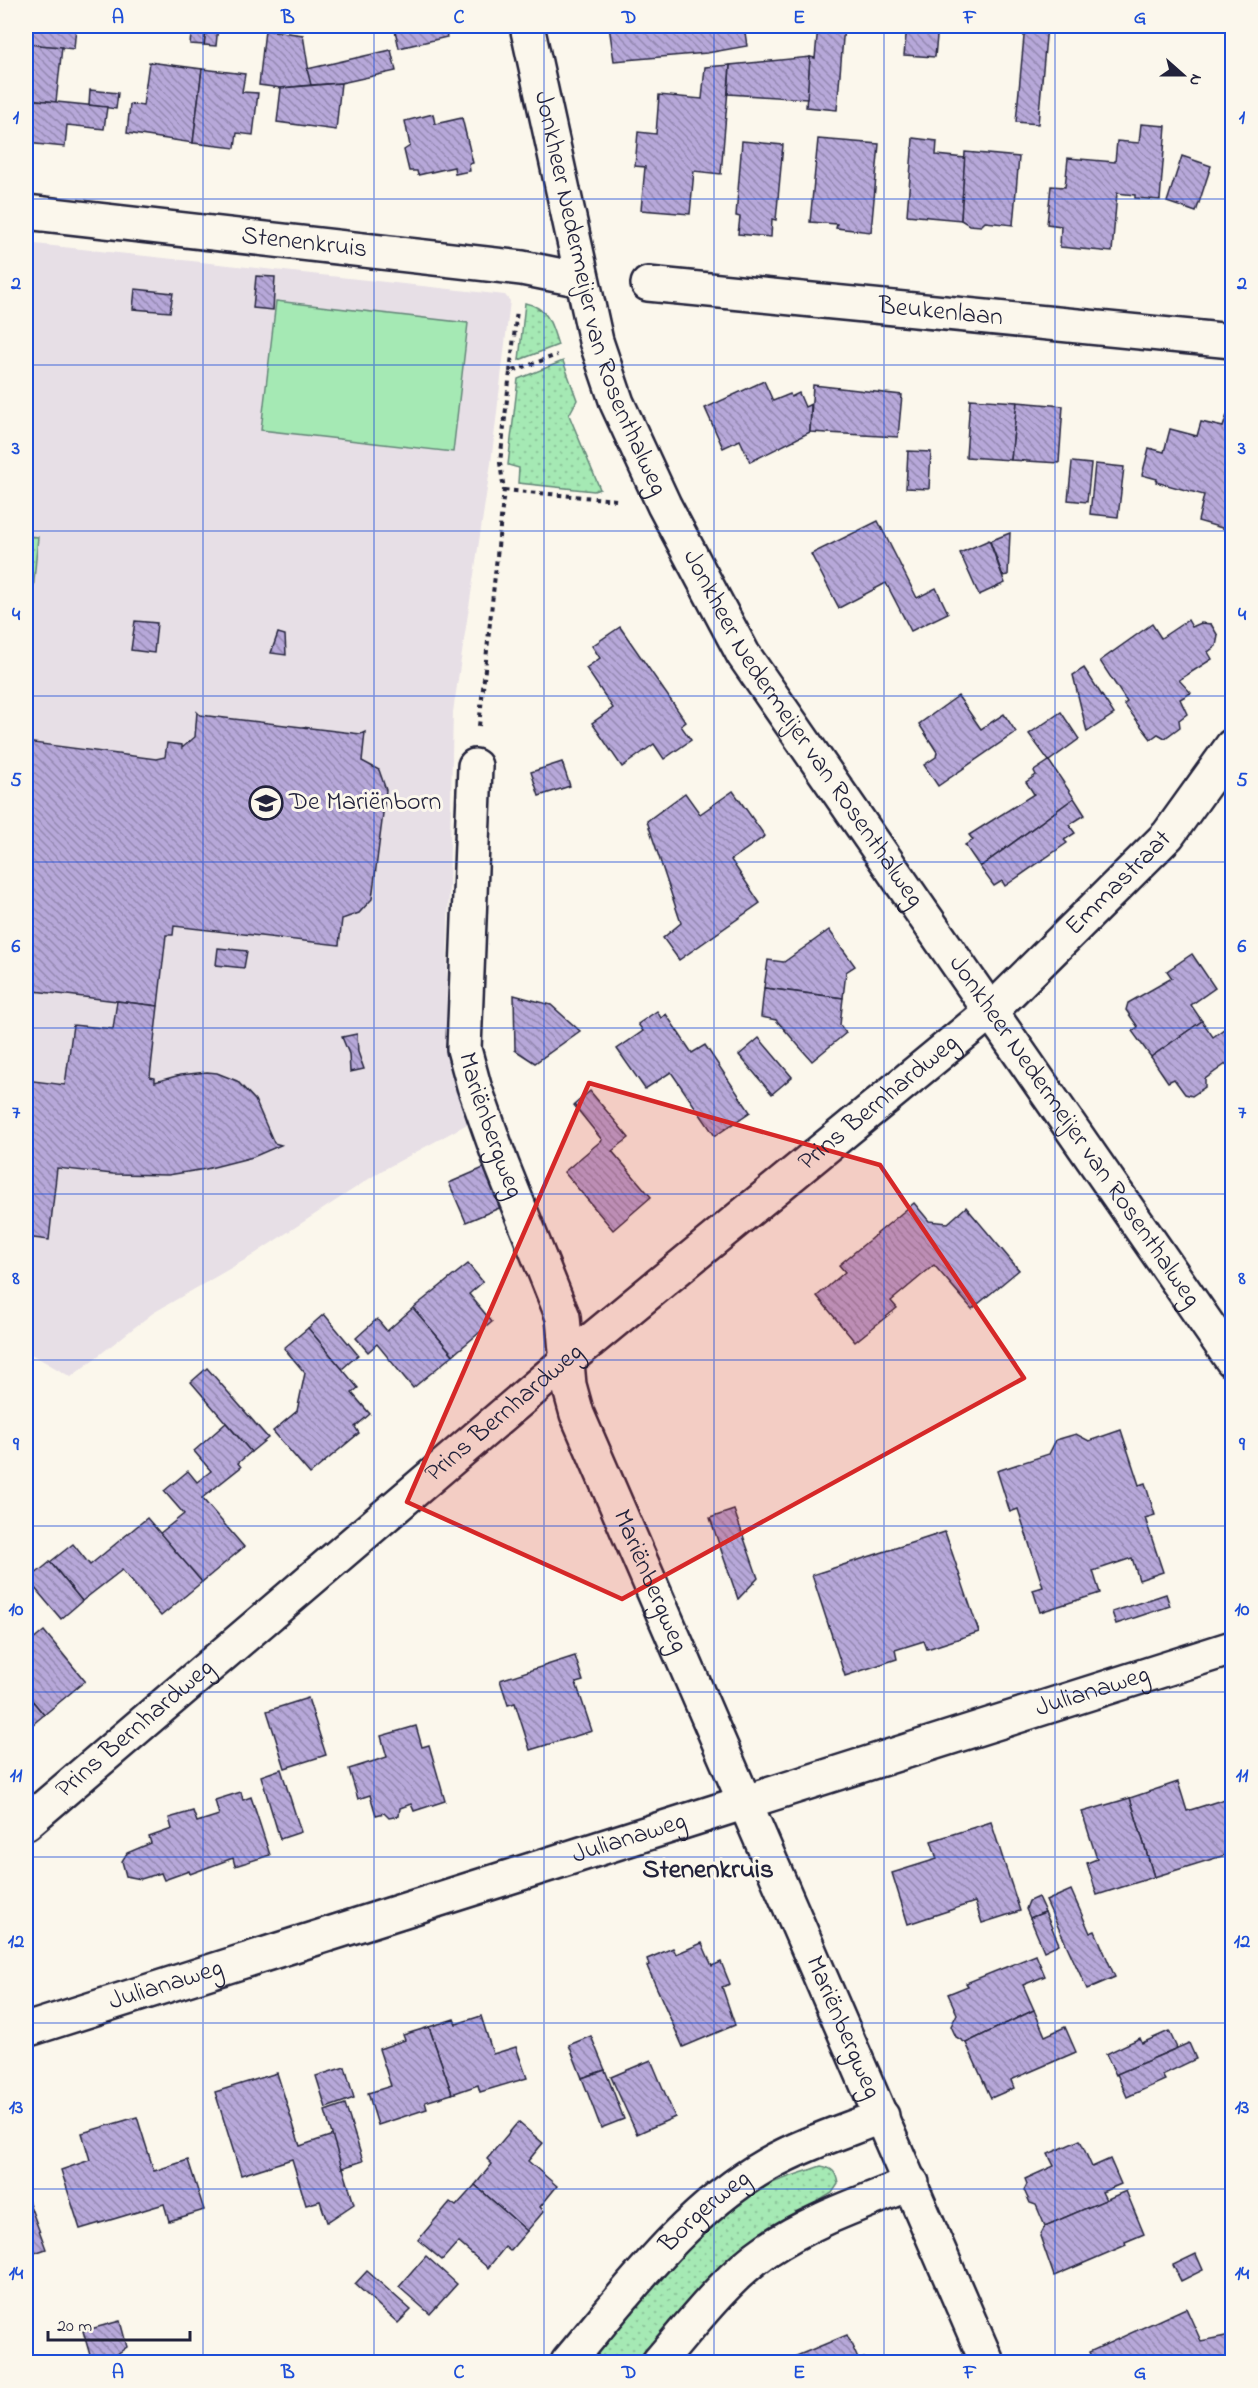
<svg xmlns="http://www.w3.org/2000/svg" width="1258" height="2388" font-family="'Indie Flower',sans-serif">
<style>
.built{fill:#e7dfe6}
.green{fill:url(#green-dots);stroke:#648678;stroke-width:1.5}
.pitch{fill:#a5e9b4;stroke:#648678;stroke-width:1.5}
.building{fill:url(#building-back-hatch);stroke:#22223b;stroke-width:1.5}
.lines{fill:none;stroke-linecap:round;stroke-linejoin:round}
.minor-casing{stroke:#22223b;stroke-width:38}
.tertiary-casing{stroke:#22223b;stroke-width:38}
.path{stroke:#22223b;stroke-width:4;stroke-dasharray:4.5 4.5;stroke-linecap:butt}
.minor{stroke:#fbf7ec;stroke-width:33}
.tertiary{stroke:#fbf7ec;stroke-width:33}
.marked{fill:#d62828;fill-opacity:0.2;stroke:#d62828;stroke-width:4.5;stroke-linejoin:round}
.grid{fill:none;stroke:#1d4ed8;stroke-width:1.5;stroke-opacity:0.55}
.labels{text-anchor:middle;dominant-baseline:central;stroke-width:6;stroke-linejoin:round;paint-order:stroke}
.street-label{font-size:26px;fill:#22223b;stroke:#fbf7ec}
.poi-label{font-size:26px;fill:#22223b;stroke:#fbf7ec;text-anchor:start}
.neighbourhood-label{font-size:27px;font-weight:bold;fill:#22223b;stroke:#fbf7ec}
.neatline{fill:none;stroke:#1d4ed8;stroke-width:2}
.grid-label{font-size:20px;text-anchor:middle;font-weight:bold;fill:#1d4ed8}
</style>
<defs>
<pattern id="green-dots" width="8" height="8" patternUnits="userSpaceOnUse" patternTransform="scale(1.5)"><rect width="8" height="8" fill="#a5e9b4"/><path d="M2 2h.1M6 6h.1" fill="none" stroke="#8ec89c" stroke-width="1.8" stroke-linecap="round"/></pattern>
<pattern id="building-back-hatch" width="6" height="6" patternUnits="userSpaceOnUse" patternTransform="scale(1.5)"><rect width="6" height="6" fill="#b7a8d9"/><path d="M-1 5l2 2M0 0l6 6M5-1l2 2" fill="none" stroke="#9488b1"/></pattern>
</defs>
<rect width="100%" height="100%" fill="#fbf7ec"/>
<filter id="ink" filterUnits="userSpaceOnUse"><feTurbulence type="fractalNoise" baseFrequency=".0167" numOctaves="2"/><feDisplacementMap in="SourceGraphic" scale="12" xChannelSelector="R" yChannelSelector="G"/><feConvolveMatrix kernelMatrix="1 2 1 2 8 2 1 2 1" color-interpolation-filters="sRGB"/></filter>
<g filter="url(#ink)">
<!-- built -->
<polygon class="built" points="26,243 505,295 510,301 491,463 453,712 446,1025 448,1054 471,1122 381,1171 250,1257 153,1313 71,1377 26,1351"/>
<!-- green -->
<g class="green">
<path d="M 525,303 C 549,308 551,324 558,345 L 519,360 Z"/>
<polygon points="563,361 577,400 569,415 600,489 594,491 518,483 519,468 508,465 518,379"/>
<polygon points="26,536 38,537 28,645 26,644"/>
<path d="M 821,2166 C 833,2168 836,2172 838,2184 L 832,2193 L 779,2225 L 719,2272 L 642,2362 L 590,2362 C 637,2307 696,2222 761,2188 C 780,2179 802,2173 821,2166 Z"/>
</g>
<!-- pitch -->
<polygon class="pitch" points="276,301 468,323 453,452 261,430"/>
<!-- building -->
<g class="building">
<polygon points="26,26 76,26 74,49 26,44"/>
<polygon points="192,26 207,26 204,45 190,44"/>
<polygon points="207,26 218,26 216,46 204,45"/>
<polygon points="394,26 445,26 447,37 399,48"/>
<polygon points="609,26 744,26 747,46 707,53 614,61"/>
<polygon points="818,26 844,26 837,110 806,107 810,57 815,58"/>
<polygon points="907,26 938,26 935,57 904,55"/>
<polygon points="1025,26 1047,26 1038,124 1016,122"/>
<polygon points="265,30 303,35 311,85 281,88 259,85"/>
<polygon points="26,44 62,47 56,102 26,99"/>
<polygon points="391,50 396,71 341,83 311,85 307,69"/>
<polygon points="810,57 807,99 728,94 730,65"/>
<polygon points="149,62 202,69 193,143 127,133 130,104 143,106"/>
<polygon points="730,65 721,174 694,171 690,214 641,210 645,167 635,166 638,132 656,134 659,95 702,99 705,67"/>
<polygon points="202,69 245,74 242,92 258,93 253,135 237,133 235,148 193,143"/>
<polygon points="341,83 336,130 277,122 281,88"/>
<polygon points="90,90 118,93 116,109 89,105"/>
<polygon points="26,99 107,107 104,129 67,125 65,147 26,143"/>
<polygon points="433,114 435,124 462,118 473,163 469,164 470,171 455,174 454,167 418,175 417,171 409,171 404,150 410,146 405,121"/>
<polygon points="1141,124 1166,126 1160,200 1135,198 1135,195 1117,193 1112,252 1060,247 1061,226 1047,224 1051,186 1065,187 1068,158 1115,162 1117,141 1139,143"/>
<polygon points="913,138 937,141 936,155 965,158 961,220 907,215"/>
<polygon points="818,139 879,144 871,232 836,228 837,224 810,222"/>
<polygon points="742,141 783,145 776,220 772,219 771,237 738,234 740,217 736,216"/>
<polygon points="965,152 1019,157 1013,225 985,222 981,226 969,225 961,220"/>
<polygon points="1182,156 1211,166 1196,212 1167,202"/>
<polygon points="256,276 275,277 273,310 253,308"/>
<polygon points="135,289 173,293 170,312 133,309"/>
<polygon points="764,381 773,401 790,394 791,397 799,393 805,407 811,404 810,432 750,462 740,440 723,448 705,408"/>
<polygon points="813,385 902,395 898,437 810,432"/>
<polygon points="970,399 1017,402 1011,460 966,457"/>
<polygon points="1017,402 1063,406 1059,463 1011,460"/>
<polygon points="1227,415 1232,416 1232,531 1198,521 1204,495 1156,482 1157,479 1142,475 1149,448 1164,452 1170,429 1197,436 1201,422 1223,427"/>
<polygon points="908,451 931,452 929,489 906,488"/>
<polygon points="1072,462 1091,464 1087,502 1068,500"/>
<polygon points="1095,464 1124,467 1118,517 1090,514"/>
<polygon points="878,521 917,598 936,588 948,613 911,631 886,583 839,608 811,554"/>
<polygon points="1010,533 1008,575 1003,576 990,541"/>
<polygon points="989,540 1005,583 979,595 960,553"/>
<polygon points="1188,620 1192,627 1201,623 1211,624 1218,636 1216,646 1208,652 1212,659 1179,680 1191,693 1180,699 1187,714 1179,720 1180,727 1165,738 1158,734 1151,739 1124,704 1127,702 1100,661 1152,624 1161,638"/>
<polygon points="135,621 157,623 154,653 131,650"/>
<polygon points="620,627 686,722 681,726 691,740 664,759 654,744 622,767 592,723 613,708 586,668 600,658 592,646"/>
<polygon points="278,633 285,635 286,655 271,653"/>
<polygon points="1084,668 1114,714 1087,732 1073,675"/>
<polygon points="958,696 981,729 1004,714 1016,732 938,786 924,765 936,757 937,752 919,724"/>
<polygon points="197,712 200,715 361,734 365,732 362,761 379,770 386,790 372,899 359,913 342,919 339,945 174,926 173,935 166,935 158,1006 26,990 26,742 156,759 165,757 167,743 182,745 182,748 195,737"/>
<polygon points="1061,712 1079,739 1049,761 1029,734"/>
<polygon points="1049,761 1074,798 980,867 965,845 973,840 969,835 1034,794 1026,782 1036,775 1034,771"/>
<polygon points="562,762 570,786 539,796 531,772"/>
<polygon points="733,791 765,836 731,860 760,903 679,960 663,938 681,923 647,821 685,793 700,814"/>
<polygon points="1074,798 1085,815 1069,825 1075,833 1064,840 1067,843 1005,886 1002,881 994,886 980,867"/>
<polygon points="829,930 855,966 846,972 843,998 764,988 768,960 784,962"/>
<polygon points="218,948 247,951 244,968 216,965"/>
<polygon points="1192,954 1215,988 1191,1005 1202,1021 1151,1057 1132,1031 1138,1027 1126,1010 1128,1003 1172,978 1167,971"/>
<polygon points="764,988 843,998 840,1025 846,1033 812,1061 776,1020 761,1017"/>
<polygon points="514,995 551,1005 580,1031 535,1063 515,1050"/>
<polygon points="117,1001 158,1006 150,1077 155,1078 155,1082 180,1075 207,1072 217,1073 237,1081 255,1100 274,1143 281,1145 253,1157 206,1169 168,1175 113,1174 57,1168 49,1240 26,1237 26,1080 65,1085 73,1025 113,1029"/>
<polygon points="657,1011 661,1018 666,1014 692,1053 705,1045 750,1112 715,1136 671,1072 645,1089 617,1049 643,1031 638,1024"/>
<polygon points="1202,1021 1213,1037 1232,1023 1232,1065 1230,1061 1205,1079 1205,1087 1192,1096 1185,1094 1174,1079 1168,1082 1151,1057"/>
<polygon points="357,1034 358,1052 364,1069 350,1072 349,1054 342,1037"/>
<polygon points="759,1038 792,1077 772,1094 739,1055"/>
<polygon points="590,1091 629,1138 612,1151 651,1197 613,1230 564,1172 602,1140 574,1105"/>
<polygon points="488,1166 504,1206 466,1222 449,1183"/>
<polygon points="914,1203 929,1221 948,1223 966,1207 1019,1270 972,1309 934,1265 891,1301 897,1308 855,1342 817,1296 845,1272 839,1265"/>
<polygon points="468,1264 483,1282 469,1294 492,1322 453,1355 413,1308"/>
<polygon points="413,1308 453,1355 413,1388 377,1344 368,1352 356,1338 377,1319 387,1331"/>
<polygon points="324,1314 358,1355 342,1369 308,1328"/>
<polygon points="308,1328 358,1388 352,1393 370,1414 355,1427 359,1433 310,1474 273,1431 297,1411 305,1373 284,1348"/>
<polygon points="207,1368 268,1438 251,1452 191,1382"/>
<polygon points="226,1423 251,1452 238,1463 241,1467 202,1498 244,1547 202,1582 159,1534 184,1514 164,1491 188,1471 197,1482 211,1471 194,1451"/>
<polygon points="1121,1430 1139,1485 1145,1483 1155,1515 1145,1518 1163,1572 1139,1580 1132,1558 1093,1571 1100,1593 1040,1612 1033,1590 1043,1587 1018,1509 1010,1512 997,1471 1049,1454 1056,1440 1076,1434 1089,1441"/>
<polygon points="734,1510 758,1578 738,1599 710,1518"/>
<polygon points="147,1518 202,1582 161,1616 122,1570 82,1601 50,1562 73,1544 90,1565"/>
<polygon points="945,1532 979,1632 927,1649 924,1641 895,1650 897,1659 845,1676 812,1575"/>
<polygon points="50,1562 82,1601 61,1619 28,1580"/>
<polygon points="1166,1594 1170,1606 1116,1624 1112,1612"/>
<polygon points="44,1631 85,1681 44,1715 26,1693 26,1646"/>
<polygon points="575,1656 583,1681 576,1683 592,1731 530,1750 515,1703 508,1705 500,1680"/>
<polygon points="26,1693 44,1715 26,1730"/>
<polygon points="308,1698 326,1755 285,1768 267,1711"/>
<polygon points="416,1726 422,1747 429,1745 445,1801 414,1811 411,1804 400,1808 399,1816 389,1818 384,1813 376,1815 370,1795 358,1799 349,1769 387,1757 381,1736"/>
<polygon points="281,1769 301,1832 280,1839 261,1776"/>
<polygon points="1178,1782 1187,1811 1228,1798 1232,1811 1232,1853 1154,1877 1130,1798"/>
<polygon points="241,1792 243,1800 251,1797 270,1855 235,1866 233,1858 190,1874 189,1871 164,1880 161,1873 141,1879 126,1876 122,1861 127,1853 151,1843 149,1837 172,1829 169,1818 193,1811 197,1822 219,1815 215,1800"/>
<polygon points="1130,1798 1154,1877 1097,1895 1087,1863 1097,1859 1082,1812"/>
<polygon points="991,1822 1020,1911 982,1923 975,1902 908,1924 892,1873 937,1859 931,1841"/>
<polygon points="1071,1890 1090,1933 1095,1931 1115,1977 1087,1989 1046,1901"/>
<polygon points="1038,1897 1045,1912 1030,1918 1026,1909 1029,1901"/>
<polygon points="1045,1912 1059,1944 1044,1951 1030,1918"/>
<polygon points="702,1943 712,1966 721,1962 730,1984 722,1987 735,2025 683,2047 647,1966 649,1965 647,1959 673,1948 676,1954"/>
<polygon points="1036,1955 1045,1976 1023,1985 1034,2010 966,2043 956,2037 951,2026 957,2014 948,1994 968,1986 966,1983"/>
<polygon points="1034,2010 1045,2036 1065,2027 1076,2052 1011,2080 1014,2088 991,2098 966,2043"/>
<polygon points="481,2016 493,2054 516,2047 527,2078 480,2092 478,2085 452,2094 429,2027 454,2019 456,2024"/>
<polygon points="429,2027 452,2094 425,2102 427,2109 378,2125 368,2093 391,2086 379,2049 405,2040 403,2035"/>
<polygon points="1169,2031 1177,2048 1116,2075 1106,2054 1140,2038 1142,2043"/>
<polygon points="591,2036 605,2070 582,2078 569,2045"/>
<polygon points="1189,2043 1196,2059 1162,2075 1165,2080 1127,2097 1117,2074"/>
<polygon points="651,2060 675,2117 637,2134 611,2077"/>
<polygon points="345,2067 354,2098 326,2108 316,2076"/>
<polygon points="605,2070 624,2119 601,2128 582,2078"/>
<polygon points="277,2073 300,2146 333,2135 354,2204 327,2222 320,2201 306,2205 292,2159 241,2175 215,2092"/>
<polygon points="345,2104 363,2161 342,2168 325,2111"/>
<polygon points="137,2117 154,2171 188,2160 204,2210 169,2221 164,2204 80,2229 61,2170 90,2160 82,2133"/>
<polygon points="518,2122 543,2143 528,2161 557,2186 540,2207 544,2211 527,2231 475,2185 492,2164 487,2159"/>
<polygon points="1080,2140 1092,2167 1110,2159 1121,2184 1102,2192 1106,2200 1045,2226 1036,2205 1030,2203 1024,2190 1027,2184 1025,2179 1054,2166 1048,2154"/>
<polygon points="475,2185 527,2231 510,2251 505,2247 488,2268 458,2242 442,2260 418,2240 450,2202 456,2206"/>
<polygon points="1126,2191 1144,2234 1125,2242 1126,2245 1054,2276 1040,2236 1045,2226"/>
<polygon points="28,2200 46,2249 26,2256 26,2201"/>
<polygon points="1196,2254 1203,2270 1181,2281 1173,2265"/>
<polygon points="426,2256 457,2284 430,2314 399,2287"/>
<polygon points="367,2271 411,2310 398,2323 355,2284"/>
<polygon points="1186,2308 1201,2341 1231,2335 1232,2362 1091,2362 1094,2362 1089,2352"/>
<polygon points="120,2321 127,2347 106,2362 92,2362 83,2331"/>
<polygon points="847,2335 859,2361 864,2358 866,2362 782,2362"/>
</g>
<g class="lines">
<!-- minor casing -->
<g class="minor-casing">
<g id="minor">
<path id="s1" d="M 26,212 L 522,268 L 582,280"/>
<path id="s2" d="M 648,284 L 1232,341"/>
<path id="s3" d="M 475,766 L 464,1049 L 474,1086 L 502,1165 L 563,1317 L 569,1385 L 577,1414 L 987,2362"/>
<path id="s4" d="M 26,1823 L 566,1361 L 991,1011 L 1168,835 L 1232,746"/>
<path id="s5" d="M 26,2030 L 1232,1648"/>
<path id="s6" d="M 568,2362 C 628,2291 686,2211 768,2164 C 803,2144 845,2131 882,2116"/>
<path d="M 659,2362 C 690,2326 727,2277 767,2250 C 811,2220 863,2203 912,2183"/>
</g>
</g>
<!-- tertiary casing -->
<g class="tertiary-casing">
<g id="tertiary">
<path id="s7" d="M 527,26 L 596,341 L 617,403 L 664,505 L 743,654 L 1232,1360"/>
</g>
</g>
<!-- path -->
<g class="path">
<polyline points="510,372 517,310"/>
<polyline points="504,490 617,500"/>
<polyline points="479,726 504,490 500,463 510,372 557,355"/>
</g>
<!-- minor -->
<use href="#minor" class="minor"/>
<!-- tertiary -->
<use href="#tertiary" class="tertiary"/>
</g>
</g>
<!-- marked area -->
<path class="marked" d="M 589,1083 L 880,1165 L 1024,1378 L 622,1599 L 407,1502 Z"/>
<!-- grid -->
<path class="grid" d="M 203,26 L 203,2362M 374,26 L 374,2362M 544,26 L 544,2362M 714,26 L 714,2362M 884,26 L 884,2362M 1055,26 L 1055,2362M 26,199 L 1232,199M 26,365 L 1232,365M 26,531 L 1232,531M 26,696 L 1232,696M 26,862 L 1232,862M 26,1028 L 1232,1028M 26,1194 L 1232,1194M 26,1360 L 1232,1360M 26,1526 L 1232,1526M 26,1692 L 1232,1692M 26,1857 L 1232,1857M 26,2023 L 1232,2023M 26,2189 L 1232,2189"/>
<!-- icons -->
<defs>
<g id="school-ring" transform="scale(1.725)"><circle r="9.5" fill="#fbf7ec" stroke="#22223b" stroke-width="1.5"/><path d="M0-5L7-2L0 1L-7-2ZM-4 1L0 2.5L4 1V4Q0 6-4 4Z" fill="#22223b"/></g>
</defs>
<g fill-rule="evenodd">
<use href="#school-ring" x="266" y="803"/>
</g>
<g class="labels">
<!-- street labels -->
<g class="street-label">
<text stroke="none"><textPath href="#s1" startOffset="280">Stenenkruis</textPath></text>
<text stroke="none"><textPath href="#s7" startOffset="278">Jonkheer Nedermeijer van Rosenthalweg</textPath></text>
<text stroke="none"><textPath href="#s2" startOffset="294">Beukenlaan</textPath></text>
<text stroke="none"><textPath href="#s7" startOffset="764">Jonkheer Nedermeijer van Rosenthalweg</textPath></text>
<text stroke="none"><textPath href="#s4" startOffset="1442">Emmastraat</textPath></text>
<text stroke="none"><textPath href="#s4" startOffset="1116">Prins Bernhardweg</textPath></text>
<text stroke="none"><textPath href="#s3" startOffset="364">Mariënbergweg</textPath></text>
<text stroke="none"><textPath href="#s7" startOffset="1250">Jonkheer Nedermeijer van Rosenthalweg</textPath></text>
<text stroke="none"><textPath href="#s4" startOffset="630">Prins Bernhardweg</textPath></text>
<text stroke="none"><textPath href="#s3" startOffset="850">Mariënbergweg</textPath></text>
<text stroke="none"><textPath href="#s5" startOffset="1119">Julianaweg</textPath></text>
<text stroke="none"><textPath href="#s4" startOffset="144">Prins Bernhardweg</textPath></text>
<text stroke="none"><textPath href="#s5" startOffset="633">Julianaweg</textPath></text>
<text stroke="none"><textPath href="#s5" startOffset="147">Julianaweg</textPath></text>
<text stroke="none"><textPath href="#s3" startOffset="1336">Mariënbergweg</textPath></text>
<text stroke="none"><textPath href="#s6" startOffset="204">Borgerweg</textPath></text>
</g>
<!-- poi labels -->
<g class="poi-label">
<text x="289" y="803">De Mariënborn</text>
</g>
<!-- neighbourhood labels -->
<g class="neighbourhood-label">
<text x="708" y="1870">Stenenkruis</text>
</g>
</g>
<!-- margin -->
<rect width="1258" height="2388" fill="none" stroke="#fbf7ec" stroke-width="66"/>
<!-- north arrow -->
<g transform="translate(1183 75) rotate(111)" stroke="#fbf7ec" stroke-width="4.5" paint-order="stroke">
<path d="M0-4.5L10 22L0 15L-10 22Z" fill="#22223b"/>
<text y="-9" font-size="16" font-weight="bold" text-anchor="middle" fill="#22223b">N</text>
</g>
<!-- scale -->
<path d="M48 2331v9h142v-9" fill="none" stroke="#22223b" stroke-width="3"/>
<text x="57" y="2331" font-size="18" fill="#22223b" stroke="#fbf7ec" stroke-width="4.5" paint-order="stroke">20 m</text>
<rect x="33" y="33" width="1192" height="2322" class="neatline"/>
<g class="grid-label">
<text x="118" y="23">A</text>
<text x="288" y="23">B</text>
<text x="459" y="23">C</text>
<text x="629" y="23">D</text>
<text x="799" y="23">E</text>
<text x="970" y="23">F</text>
<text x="1140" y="23">G</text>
<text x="16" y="123">1</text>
<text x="1242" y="123">1</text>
<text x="16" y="289">2</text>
<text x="1242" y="289">2</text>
<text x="16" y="454">3</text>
<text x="1242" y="454">3</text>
<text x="16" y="620">4</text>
<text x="1242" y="620">4</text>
<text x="16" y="786">5</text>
<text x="1242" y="786">5</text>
<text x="16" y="952">6</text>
<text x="1242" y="952">6</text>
<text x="16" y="1118">7</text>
<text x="1242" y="1118">7</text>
<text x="16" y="1284">8</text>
<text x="1242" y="1284">8</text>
<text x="16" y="1450">9</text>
<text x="1242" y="1450">9</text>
<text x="16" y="1615">10</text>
<text x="1242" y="1615">10</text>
<text x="16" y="1781">11</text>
<text x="1242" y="1781">11</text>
<text x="16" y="1947">12</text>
<text x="1242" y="1947">12</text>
<text x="16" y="2113">13</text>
<text x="1242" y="2113">13</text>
<text x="16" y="2279">14</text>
<text x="1242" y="2279">14</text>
<text x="118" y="2378">A</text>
<text x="288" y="2378">B</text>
<text x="459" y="2378">C</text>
<text x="629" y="2378">D</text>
<text x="799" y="2378">E</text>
<text x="970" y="2378">F</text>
<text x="1140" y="2378">G</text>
</g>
</svg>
